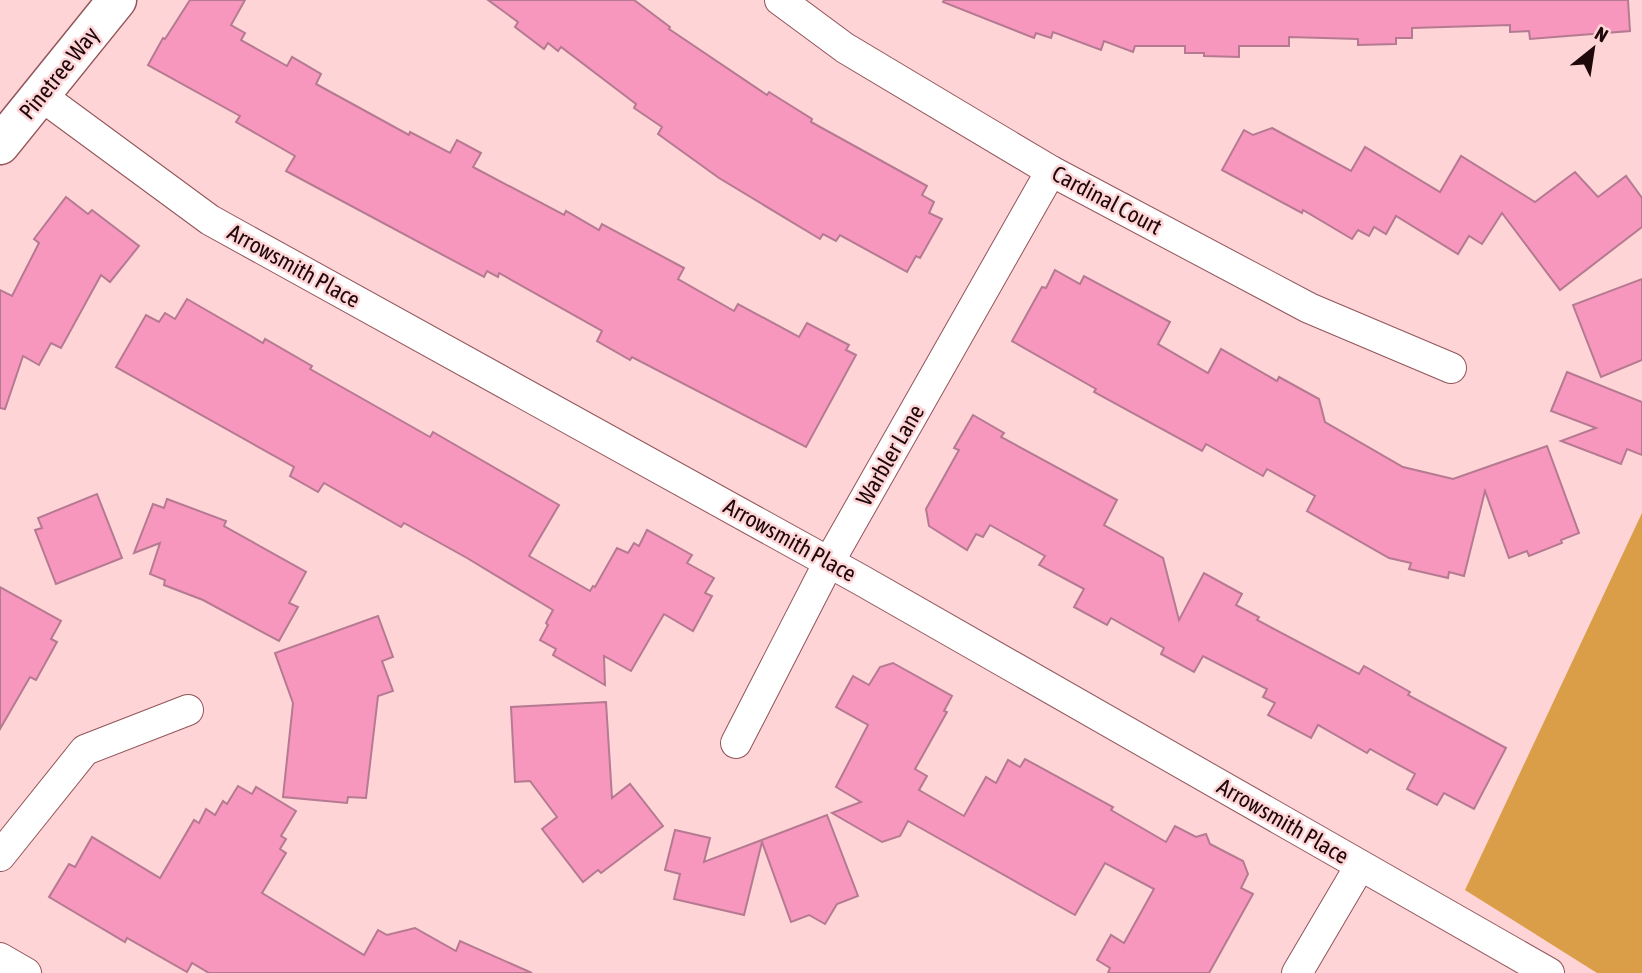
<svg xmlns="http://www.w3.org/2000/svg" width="1642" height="973" font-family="'Asap Condensed',sans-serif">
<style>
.forest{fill:#d99e47}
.building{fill:#f797be;stroke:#b57a91;stroke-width:2}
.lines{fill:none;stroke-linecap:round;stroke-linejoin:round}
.street-casing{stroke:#91555a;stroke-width:32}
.secondary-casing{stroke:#91555a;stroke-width:41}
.street{stroke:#fff;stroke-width:30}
.secondary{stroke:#fff;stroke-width:38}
.labels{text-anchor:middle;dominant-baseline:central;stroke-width:5;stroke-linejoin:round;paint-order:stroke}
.street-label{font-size:23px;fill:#1e080a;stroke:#fed4d6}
</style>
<rect width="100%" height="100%" fill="#fed4d6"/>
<!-- forest -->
<polygon class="forest" points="1642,513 1642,973 1597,973 1465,890"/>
<!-- building -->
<g class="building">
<polygon points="190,0 245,0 231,25 245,33 241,40 287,66 292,57 321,74 316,84 409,135 410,132 450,153 457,140 481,153 473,167 564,215 566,211 599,230 602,224 684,268 678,279 734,311 738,304 799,337 807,323 849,345 846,350 856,355 806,447 632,357 630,360 597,341 602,331 499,273 498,277 487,271 484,277 286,171 295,156 236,122 240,116 148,65 163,38 165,39"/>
<polygon points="488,0 634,0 670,27 669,29 767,95 769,92 812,119 811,122 927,186 922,195 934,202 929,213 942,219 920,258 916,256 907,272 840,235 836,241 823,234 820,239 719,178 658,134 662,127 634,108 636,104 561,47 558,51 548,43 544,49 515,27 518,22"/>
<polygon points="944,0 1628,0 1630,31 1530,39 1529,31 1510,32 1510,25 1412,28 1412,38 1396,38 1396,44 1358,45 1358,39 1289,37 1289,46 1239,46 1239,57 1204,56 1204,53 1185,53 1185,46 1135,46 1133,52 1104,41 1101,50 1053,32 1051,38 1036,33 1034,38 943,2"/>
<polygon points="1272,128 1351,171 1365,147 1440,192 1461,156 1535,202 1575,172 1598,197 1626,176 1642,198 1642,227 1560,290 1502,213 1482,244 1469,236 1458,254 1396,216 1386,234 1374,227 1369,236 1358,230 1352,239 1303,210 1302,213 1222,170 1244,130 1253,135"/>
<polygon points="66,197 88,214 92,210 139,246 110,282 101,275 61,348 51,343 39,365 23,356 5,409 0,408 0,290 12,296 39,243 34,239"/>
<polygon points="1055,270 1080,284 1084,276 1170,322 1158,344 1208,373 1221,349 1277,381 1279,377 1319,399 1325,422 1403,467 1453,479 1547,446 1579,533 1561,540 1562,543 1529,556 1527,551 1509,558 1485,491 1464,576 1449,572 1448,578 1409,569 1411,563 1389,558 1307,511 1315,496 1267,469 1263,476 1206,444 1202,451 1094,392 1096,389 1012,341 1042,287 1046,288"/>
<polygon points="1642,279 1642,360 1601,377 1573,305"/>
<polygon points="187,299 263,343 265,339 312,366 310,369 430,437 433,432 559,505 529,556 590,591 593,586 595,587 617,548 628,553 634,543 639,546 647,530 692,555 687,563 714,578 705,593 712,596 693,631 664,614 631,671 604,656 605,685 553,655 556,649 540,640 548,625 546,623 553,610 467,558 404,523 401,527 324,483 318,492 290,476 294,467 116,367 146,315 159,322 165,313 175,319"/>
<polygon points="1567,372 1642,402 1642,455 1627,449 1621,464 1561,441 1596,428 1551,411"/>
<polygon points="973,415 1004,433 1001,437 1117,500 1104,525 1163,558 1179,620 1204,573 1242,594 1236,605 1259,617 1257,620 1359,674 1364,666 1410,692 1408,695 1506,748 1474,809 1444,793 1437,805 1407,789 1415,774 1370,749 1367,753 1318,725 1311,738 1268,715 1275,703 1263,697 1267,689 1203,656 1194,672 1161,654 1164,648 1111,618 1107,625 1074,607 1084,589 1039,565 1045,556 990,525 983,537 976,534 967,550 929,526 926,509 959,450 954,448"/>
<polygon points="97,494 122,558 56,584 35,530 42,528 38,518"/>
<polygon points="167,499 226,521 224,526 306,572 289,603 298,607 279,641 203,600 164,585 165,580 150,574 160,543 134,553 153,504 164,508"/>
<polygon points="0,587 61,621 51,639 57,642 36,680 30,677 0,729"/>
<polygon points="378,616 393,657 382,661 393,691 378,696 366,798 348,797 347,803 283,797 293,703 275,653"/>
<polygon points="893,663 952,696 944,711 947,712 915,769 927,776 919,790 964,816 986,777 996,783 1008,760 1020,767 1025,759 1113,807 1111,810 1166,842 1175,826 1196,837 1206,834 1210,844 1243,861 1248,874 1241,888 1253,894 1209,973 1108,973 1110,968 1097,960 1111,935 1124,943 1154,889 1105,863 1075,915 908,821 900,836 882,842 832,813 861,802 836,787 868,725 836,707 853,676 869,685 880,667"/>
<polygon points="606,702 612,798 630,784 663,826 601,873 598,870 583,882 542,829 557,817 530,781 515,782 511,707"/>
<polygon points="238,786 252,794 256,787 296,811 281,836 286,839 280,849 286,853 262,893 364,955 378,930 387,935 415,928 456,951 460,941 532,973 209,973 192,963 187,972 127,938 125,942 49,897 69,864 75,867 92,837 160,878 194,820 199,823 206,809 215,815 223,801 227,804"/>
<polygon points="827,815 858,896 837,904 825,924 809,915 791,922 762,842 744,915 674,899 680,874 665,870 675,830 710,838 704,862"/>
</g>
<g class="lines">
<!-- street casing -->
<g class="street-casing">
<g id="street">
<polyline points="780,0 845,48 1051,171 1309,308 1451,368"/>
<polyline points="40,95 210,220 861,580 1549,973"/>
<polyline points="736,743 829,562 1051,171"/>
<polyline points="0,856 85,750 188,710"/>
<polyline points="0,958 26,973"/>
<polyline points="1297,973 1360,866"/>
</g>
</g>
<!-- secondary casing -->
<g class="secondary-casing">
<polyline id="secondary" points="0,145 117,0"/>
</g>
<!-- street -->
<use href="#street" class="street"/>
<!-- secondary -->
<use href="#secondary" class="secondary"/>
</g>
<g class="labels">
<!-- street labels -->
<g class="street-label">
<text transform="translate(59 73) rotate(-51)">Pinetree Way</text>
<text transform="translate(1107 200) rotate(28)">Cardinal Court</text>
<text transform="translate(294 266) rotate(29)">Arrowsmith Place</text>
<text transform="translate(890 455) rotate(-60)">Warbler Lane</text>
<text transform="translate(790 540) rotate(29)">Arrowsmith Place</text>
<text transform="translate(1283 821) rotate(30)">Arrowsmith Place</text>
</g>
</g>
<!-- north arrow -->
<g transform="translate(1593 49) rotate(30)" stroke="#fed4d6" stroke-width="5" paint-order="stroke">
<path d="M0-5L12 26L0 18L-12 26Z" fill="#1e080a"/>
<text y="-10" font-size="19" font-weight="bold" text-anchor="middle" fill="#1e080a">N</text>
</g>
</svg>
